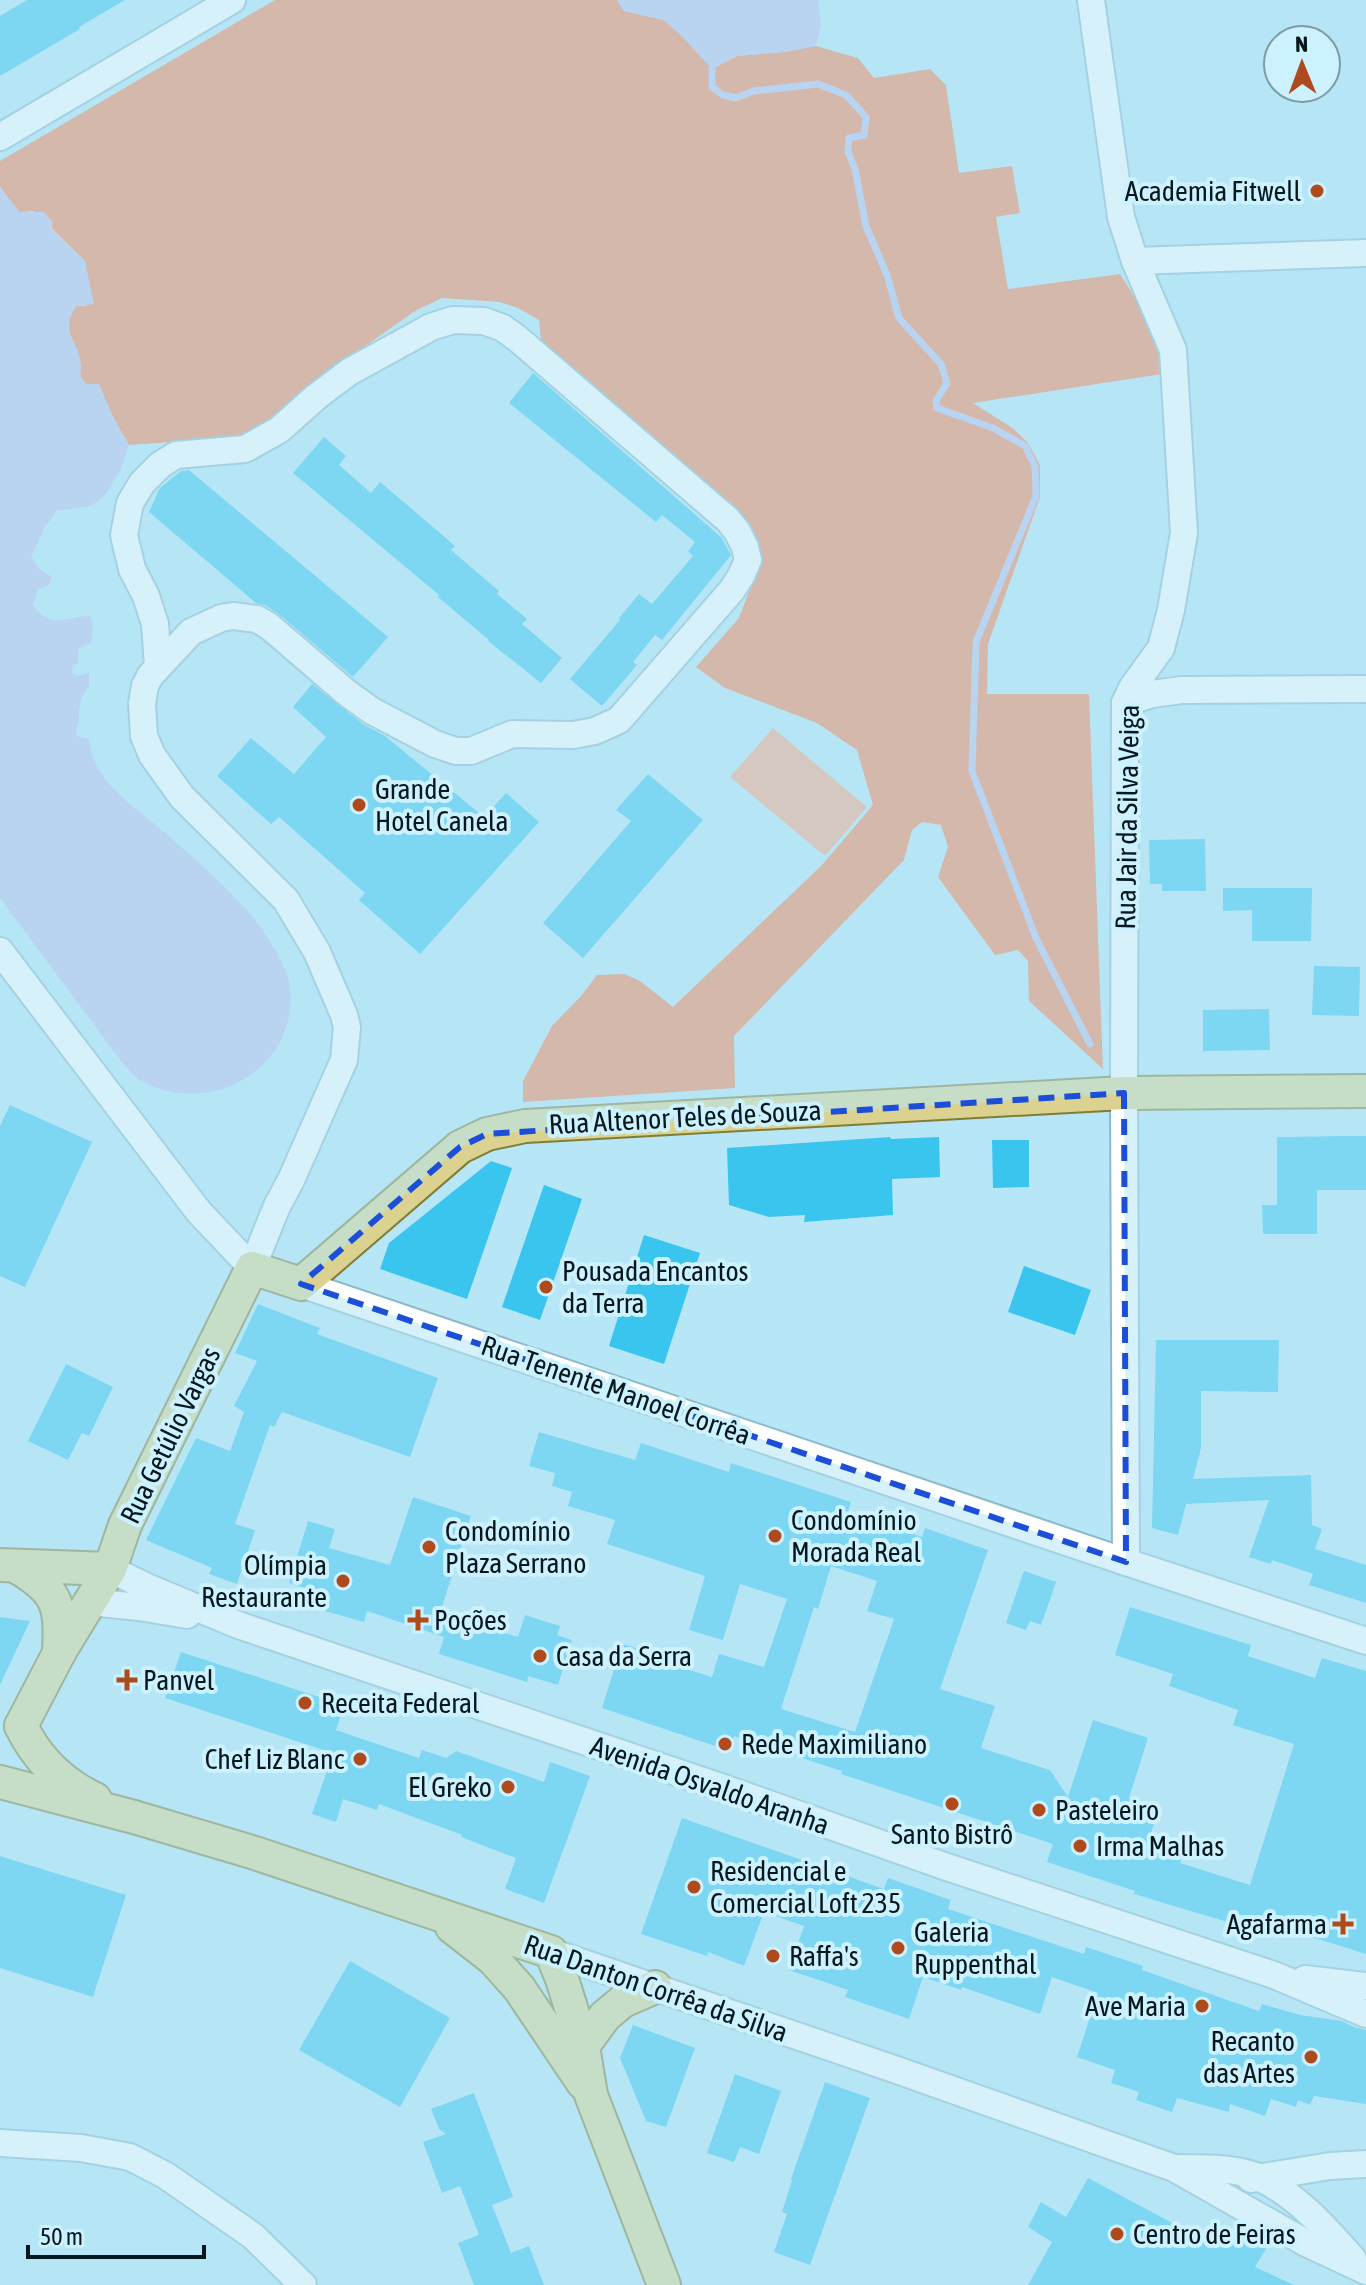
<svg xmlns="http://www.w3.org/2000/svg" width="1366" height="2285" font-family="'Asap Condensed',sans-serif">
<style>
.green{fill:#fba481}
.forest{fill:#f98150}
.water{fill:#bbbeec}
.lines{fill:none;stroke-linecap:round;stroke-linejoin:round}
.stream{stroke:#bbbeec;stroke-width:7}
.building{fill:#39c5ee;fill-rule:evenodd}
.minor-casing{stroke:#8dbaca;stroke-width:30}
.major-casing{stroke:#807d36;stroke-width:36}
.minor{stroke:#fff;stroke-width:26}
.major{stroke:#dad28e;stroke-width:32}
.marked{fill:none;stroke:#1d4ed8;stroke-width:6;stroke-dasharray:16 10;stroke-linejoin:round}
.poi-dot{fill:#af4a1c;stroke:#ccf1ff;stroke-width:3}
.labels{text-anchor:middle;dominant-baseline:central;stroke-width:8;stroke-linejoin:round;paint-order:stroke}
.poi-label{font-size:28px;fill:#06171d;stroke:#ccf1ff;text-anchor:start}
.street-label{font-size:28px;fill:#06171d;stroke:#ccf1ff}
</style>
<rect width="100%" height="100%" fill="#b7e6f6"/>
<!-- green -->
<polygon class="green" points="773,728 867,807 825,856 730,777"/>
<!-- forest -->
<path class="forest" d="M 275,0 L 617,0 L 624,11 L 664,20 L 683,37 L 712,69 L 737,56 L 784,52 L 816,46 L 858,58 L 874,78 L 930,69 L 946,85 L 959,173 L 1012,166 L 1020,213 L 996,217 L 1008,289 L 1120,274 L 1159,335 L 1162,374 L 973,403 L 1014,429 L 1028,443 L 1040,465 L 1040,497 L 988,644 L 987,694 L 1089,694 L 1103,1069 L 1029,1001 L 1028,961 L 1018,950 L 995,955 L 938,877 L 948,847 L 941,825 L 922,822 L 912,830 L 904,860 L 734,1036 L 735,1088 L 523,1102 L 523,1081 L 552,1026 L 581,996 L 597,975 L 624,974 L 640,981 L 673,1007 L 822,865 L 873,805 L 857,750 L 817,723 L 725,688 L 696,667 L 739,618 L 752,583 L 757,556 L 552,355 L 541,341 L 539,320 L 518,308 L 500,302 L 442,298 L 415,311 L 327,373 L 264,426 L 240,437 L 129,445 L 113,417 L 80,377 C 80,371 81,363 79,357 C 73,335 61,330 76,306 L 86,306 L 87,277 L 85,261 L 34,211 L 19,212 L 0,187 L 0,161 Z"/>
<!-- water -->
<g class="water">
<polygon points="617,0 818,0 821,26 816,46 784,52 737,56 712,69 683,37 664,20 624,11"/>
<path d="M 0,187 L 19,212 L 44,212 L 52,221 L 52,230 L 85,261 L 94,304 L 76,306 C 58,334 77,337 80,360 C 82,370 78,375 85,384 L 99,384 L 113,417 L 129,445 L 121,469 L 105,495 L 91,506 L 56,511 C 53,519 47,522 44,529 C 39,538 37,547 31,555 L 38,568 L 52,577 L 49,585 L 38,589 L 33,605 C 53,631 63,616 90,616 L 93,626 L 91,643 L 78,649 L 78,663 L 73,666 L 72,673 L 77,676 L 89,673 L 89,686 C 80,696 78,710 79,723 L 76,728 L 77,736 L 89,739 C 93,782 133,805 163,831 C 205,869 251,904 278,955 C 281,962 286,970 288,977 C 307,1061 216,1120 143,1082 C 135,1078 128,1068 121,1061 L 0,898 Z"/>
</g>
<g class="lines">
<!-- stream -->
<polyline class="stream" points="712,69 712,87 723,95 736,98 754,91 818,84 846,95 866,117 864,135 849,138 848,152 855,169 866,226 887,275 899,318 941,364 947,383 936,401 937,408 993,428 1025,446 1035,466 1036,496 976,642 972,771 1036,938 1090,1044"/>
</g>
<!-- building -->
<g class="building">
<polygon points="27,0 125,0 79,27 80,29 0,76 0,16"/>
<polygon points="533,373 722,538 731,555 662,640 655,635 633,662 637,665 602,706 570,679 620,620 619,618 639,594 652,604 693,556 688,551 695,542 662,515 656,522 509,403"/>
<polygon points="324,437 346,456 339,465 371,493 380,482 405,503 455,546 451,550 499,591 497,594 527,619 522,624 562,658 541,683 488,641 489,640 438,597 439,595 293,473"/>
<polygon points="189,470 388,637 353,677 279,614 265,605 256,603 149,512 160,488 181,471"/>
<polygon points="312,684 363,724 385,736 484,817 506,793 539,822 420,954 359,900 365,893 279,817 271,824 217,776 251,738 294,774 326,737 293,707"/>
<polygon points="648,774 703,820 583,958 543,923 631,821 616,810"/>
<polygon points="1205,839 1206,891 1162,891 1162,884 1150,884 1149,840"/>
<polygon points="1223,888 1312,888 1311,941 1252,941 1252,910 1223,911"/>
<polygon points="1314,966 1360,967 1359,1016 1312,1015"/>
<polygon points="1269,1009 1270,1050 1203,1051 1203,1010"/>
<polygon points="10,1105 92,1142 25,1287 0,1276 0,1126"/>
<polygon points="1347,1136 1366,1136 1366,1190 1317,1190 1317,1234 1263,1234 1262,1205 1277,1205 1277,1137"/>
<polygon points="890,1137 891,1139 939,1137 940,1177 892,1179 893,1215 804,1222 805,1215 769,1217 729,1205 727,1148"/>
<polygon points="992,1140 1029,1140 1029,1187 993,1188"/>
<polygon points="491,1161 512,1168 467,1299 380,1269 389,1243"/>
<polygon points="544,1185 582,1199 540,1320 502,1307"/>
<polygon points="644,1235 700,1253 664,1364 609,1346"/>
<polygon points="1024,1266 1091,1290 1075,1335 1008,1312"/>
<polygon points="258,1304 320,1328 317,1334 438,1378 410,1457 282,1412 274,1427 270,1425 235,1524 255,1530 237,1584 209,1574 212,1568 146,1540 196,1438 230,1451 244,1412 234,1406 257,1361 235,1353"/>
<polygon points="1156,1340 1279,1340 1278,1392 1201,1391 1201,1448 1193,1479 1311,1475 1312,1525 1322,1529 1315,1549 1366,1565 1366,1603 1309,1585 1313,1574 1272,1560 1271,1564 1249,1557 1269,1500 1186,1504 1178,1535 1152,1528"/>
<polygon points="66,1364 113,1387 89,1436 82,1433 68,1460 28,1441"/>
<path d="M 539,1432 L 635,1460 L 641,1443 L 729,1472 L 731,1463 L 851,1502 L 848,1512 L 922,1537 L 925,1528 L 988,1550 L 940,1689 L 995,1706 L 981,1748 L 1050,1770 L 1068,1797 L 1093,1720 L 1148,1738 L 1129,1798 L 1159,1808 L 1150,1836 L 1185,1848 L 1180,1863 L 1250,1885 L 1294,1744 L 1233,1725 L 1238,1710 L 1169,1686 L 1173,1674 L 1115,1655 L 1130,1607 L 1251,1645 L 1248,1656 L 1315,1678 L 1322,1658 L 1366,1671 L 1366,1954 L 1235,1913 L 1231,1923 L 1134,1894 L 1135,1891 L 1047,1862 L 1053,1844 L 841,1774 L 842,1771 L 768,1747 L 734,1736 L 730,1751 L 602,1708 L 622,1644 L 653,1653 L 651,1658 L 712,1677 L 719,1654 L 764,1667 L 787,1599 L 740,1584 L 723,1640 L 689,1630 L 705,1576 L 607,1544 L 615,1520 L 568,1506 L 572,1492 L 552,1486 L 555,1473 L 529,1466 ZM 831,1566 L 877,1581 L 867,1611 L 894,1619 L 855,1732 L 781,1709 L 814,1607 L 818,1609 Z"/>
<polygon points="413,1497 471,1516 440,1613 518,1637 525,1615 560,1626 557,1635 572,1640 558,1685 528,1676 527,1682 439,1654 444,1637 367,1611 364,1622 325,1611 330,1595 289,1583 308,1521 335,1529 329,1548 390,1565"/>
<polygon points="1024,1571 1056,1582 1041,1625 1030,1621 1026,1630 1006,1623"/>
<polygon points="0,1617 30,1621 0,1685"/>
<polygon points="181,1652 344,1705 336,1730 419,1758 422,1750 446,1758 456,1751 544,1782 550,1762 590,1776 544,1903 505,1889 516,1858 461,1837 462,1835 379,1804 377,1810 343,1799 336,1822 312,1814 333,1753 165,1698"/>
<polygon points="682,1818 884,1889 888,1878 951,1900 948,1909 1084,1954 1086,1947 1143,1966 1142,1970 1259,2011 1262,2004 1300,2015 1342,2021 1354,2027 1366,2030 1366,2104 1314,2096 1310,2105 1298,2100 1296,2107 1271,2099 1265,2116 1230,2104 1229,2112 1177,2098 1172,2112 1136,2100 1139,2092 1111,2083 1115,2070 1077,2057 1098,1993 1052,1977 1040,2014 962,1987 961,1990 923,1977 909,2019 845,1997 848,1990 789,1970 804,1926 764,1912 744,1966 708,1952 707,1956 641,1934"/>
<polygon points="0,1856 126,1895 93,1997 0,1968"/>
<polygon points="350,1961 450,2018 400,2107 299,2050"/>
<polygon points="633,2025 695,2048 666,2127 646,2121 620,2058"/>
<polygon points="735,2074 781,2091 759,2154 740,2147 734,2162 707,2153"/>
<polygon points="825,2082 870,2098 810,2265 774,2252 787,2214 782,2212 792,2180 791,2179"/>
<polygon points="474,2093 513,2197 492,2205 511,2253 529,2246 544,2285 474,2285 458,2243 479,2235 460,2186 442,2193 423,2142 446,2134 439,2129 431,2109"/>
<polygon points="1088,2178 1208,2242 1217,2224 1266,2249 1255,2267 1294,2285 1028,2285 1052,2242 1028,2227 1041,2202 1066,2217"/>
</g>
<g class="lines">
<!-- minor casing -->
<g class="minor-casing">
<g id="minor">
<polyline points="1091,0 1121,217 1135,261 1173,350 1184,533 1171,610 1161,648 1132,688 1125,703 1124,1093 1126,1562"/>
<polyline points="0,137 232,0"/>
<polyline points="1135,261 1366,253"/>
<polyline points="1125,703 1152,694 1182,690 1366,689"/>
<polyline points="0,951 199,1212 252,1268 277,1206 291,1180 344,1060 347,1027 344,1015 317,952 286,900 182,797 152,755 144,736 142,703 145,686 150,676 191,632 221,618 233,616 257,619 269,626 347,693 372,711 435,744 456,751 471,751 512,734 573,735 595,731 619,720 732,590 741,576 748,560 745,547 737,531 727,519 518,339 503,328 484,321 453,320 431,327 349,372 316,397 279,430 245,449 176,455 160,465 142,483 130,503 124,535 132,569 146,596 155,624 158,666"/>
<polyline points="301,1284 1126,1562 1366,1641"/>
<polyline points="110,1569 147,1587 238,1625 715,1785 944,1866 1274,1975 1366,2014"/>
<polyline points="90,1602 139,1607 187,1615"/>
<polyline points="551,1952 891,2068 1174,2168 1306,2243 1366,2271"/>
<polyline points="1305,1979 1366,1986"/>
<polyline points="0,2143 81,2148 130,2157 165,2175 253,2236 303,2285"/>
<path d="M 1181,2168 C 1206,2169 1236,2167 1260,2178 C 1298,2196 1326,2229 1353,2259"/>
<polyline points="1251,2179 1330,2166 1366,2164"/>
</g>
</g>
<!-- major casing -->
<g class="major-casing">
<g id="major">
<polyline points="0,1565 110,1569"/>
<path d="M 17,1567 C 59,1592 61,1605 59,1653"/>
<polyline points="21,1726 59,1653 110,1569 125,1525 252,1268 301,1284 460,1147 487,1134 525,1126 1124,1093 1366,1091"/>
<path d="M 21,1726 C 37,1759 61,1783 95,1799"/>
<polyline points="0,1782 134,1817 255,1853 551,1952 562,1979 583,2046 591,2095 664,2285"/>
<polyline points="452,1927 493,1959 519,1988 583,2083"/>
<polyline points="583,2046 605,2016 623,2001 655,1987"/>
</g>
</g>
<!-- minor -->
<use href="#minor" class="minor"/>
<!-- major -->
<use href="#major" class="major"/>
</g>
<!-- marked area -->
<path d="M0 0H1366V2285H0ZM 1124,1093 L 1126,1562 L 301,1284 L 460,1147 L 487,1134 Z" fill="#b7e6f6" fill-opacity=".55" fill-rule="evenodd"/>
<path class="marked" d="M 1124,1093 L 1126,1562 L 301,1284 L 460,1147 L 487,1134 Z"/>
<!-- markers -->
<g class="poi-dot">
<circle cx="1317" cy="191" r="8"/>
<circle cx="359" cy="805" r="8"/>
<circle cx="546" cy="1287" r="8"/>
<circle cx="775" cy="1536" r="8"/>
<circle cx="429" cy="1547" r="8"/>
<circle cx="343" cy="1581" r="8"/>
<path d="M414 1608h8v8h8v8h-8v8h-8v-8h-8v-8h8z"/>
<circle cx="540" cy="1656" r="8"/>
<path d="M123 1668h8v8h8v8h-8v8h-8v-8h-8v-8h8z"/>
<circle cx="305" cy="1703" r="8"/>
<circle cx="725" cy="1744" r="8"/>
<circle cx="360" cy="1759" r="8"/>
<circle cx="508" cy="1787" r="8"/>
<circle cx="952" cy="1804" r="8"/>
<circle cx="1039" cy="1810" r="8"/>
<circle cx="1080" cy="1846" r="8"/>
<circle cx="694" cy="1887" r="8"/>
<path d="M1339 1912h8v8h8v8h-8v8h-8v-8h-8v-8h8z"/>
<circle cx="898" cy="1948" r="8"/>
<circle cx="773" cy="1956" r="8"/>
<circle cx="1202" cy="2006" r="8"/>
<circle cx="1311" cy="2057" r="8"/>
<circle cx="1117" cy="2234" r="8"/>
</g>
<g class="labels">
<!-- poi labels -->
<g class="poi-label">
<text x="1301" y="191" text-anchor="end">Academia Fitwell</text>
<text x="375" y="789">Grande<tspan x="375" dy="32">Hotel Canela</tspan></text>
<text x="562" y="1271">Pousada Encantos<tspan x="562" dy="32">da Terra</tspan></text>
<text x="791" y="1520">Condomínio<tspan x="791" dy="32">Morada Real</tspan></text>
<text x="445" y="1531">Condomínio<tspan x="445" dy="32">Plaza Serrano</tspan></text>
<text x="327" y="1565" text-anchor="end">Olímpia<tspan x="327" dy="32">Restaurante</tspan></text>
<text x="434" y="1620">Poções</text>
<text x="556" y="1656">Casa da Serra</text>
<text x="143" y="1680">Panvel</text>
<text x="321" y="1703">Receita Federal</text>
<text x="741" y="1744">Rede Maximiliano</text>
<text x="344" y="1759" text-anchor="end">Chef Liz Blanc</text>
<text x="492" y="1787" text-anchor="end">El Greko</text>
<text x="1055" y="1810">Pasteleiro</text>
<text x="952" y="1834" text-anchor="middle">Santo Bistrô</text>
<text x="1096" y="1846">Irma Malhas</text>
<text x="710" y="1871">Residencial e<tspan x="710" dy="32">Comercial Loft 235</tspan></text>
<text x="1327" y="1924" text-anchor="end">Agafarma</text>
<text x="914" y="1932">Galeria<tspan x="914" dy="32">Ruppenthal</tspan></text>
<text x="789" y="1956">Raffa's</text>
<text x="1186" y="2006" text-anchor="end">Ave Maria</text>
<text x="1295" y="2041" text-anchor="end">Recanto<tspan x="1295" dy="32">das Artes</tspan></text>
<text x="1133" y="2234">Centro de Feiras</text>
</g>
<!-- street labels -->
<g class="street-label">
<text transform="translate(1127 817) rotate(-89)">Rua Jair da Silva Veiga</text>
<text transform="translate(685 1117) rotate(-3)">Rua Altenor Teles de Souza</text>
<text transform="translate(616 1390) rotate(19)">Rua Tenente Manoel Corrêa</text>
<text transform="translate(170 1435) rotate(-64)">Rua Getúlio Vargas</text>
<text transform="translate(710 1785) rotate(19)">Avenida Osvaldo Aranha</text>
<text transform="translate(656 1988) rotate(19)">Rua Danton Corrêa da Silva</text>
</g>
</g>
<!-- north arrow -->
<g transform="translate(1302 64) rotate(359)"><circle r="38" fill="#ccf1ff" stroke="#7d9aa5" stroke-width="2"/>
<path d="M0-6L14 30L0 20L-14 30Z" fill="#af4a1c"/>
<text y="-12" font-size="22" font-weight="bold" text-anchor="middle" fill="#06171d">N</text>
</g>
<!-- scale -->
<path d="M28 2245v12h176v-12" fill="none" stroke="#06171d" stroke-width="4"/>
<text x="40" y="2245" font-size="24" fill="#06171d" stroke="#ccf1ff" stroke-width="6" paint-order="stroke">50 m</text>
</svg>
